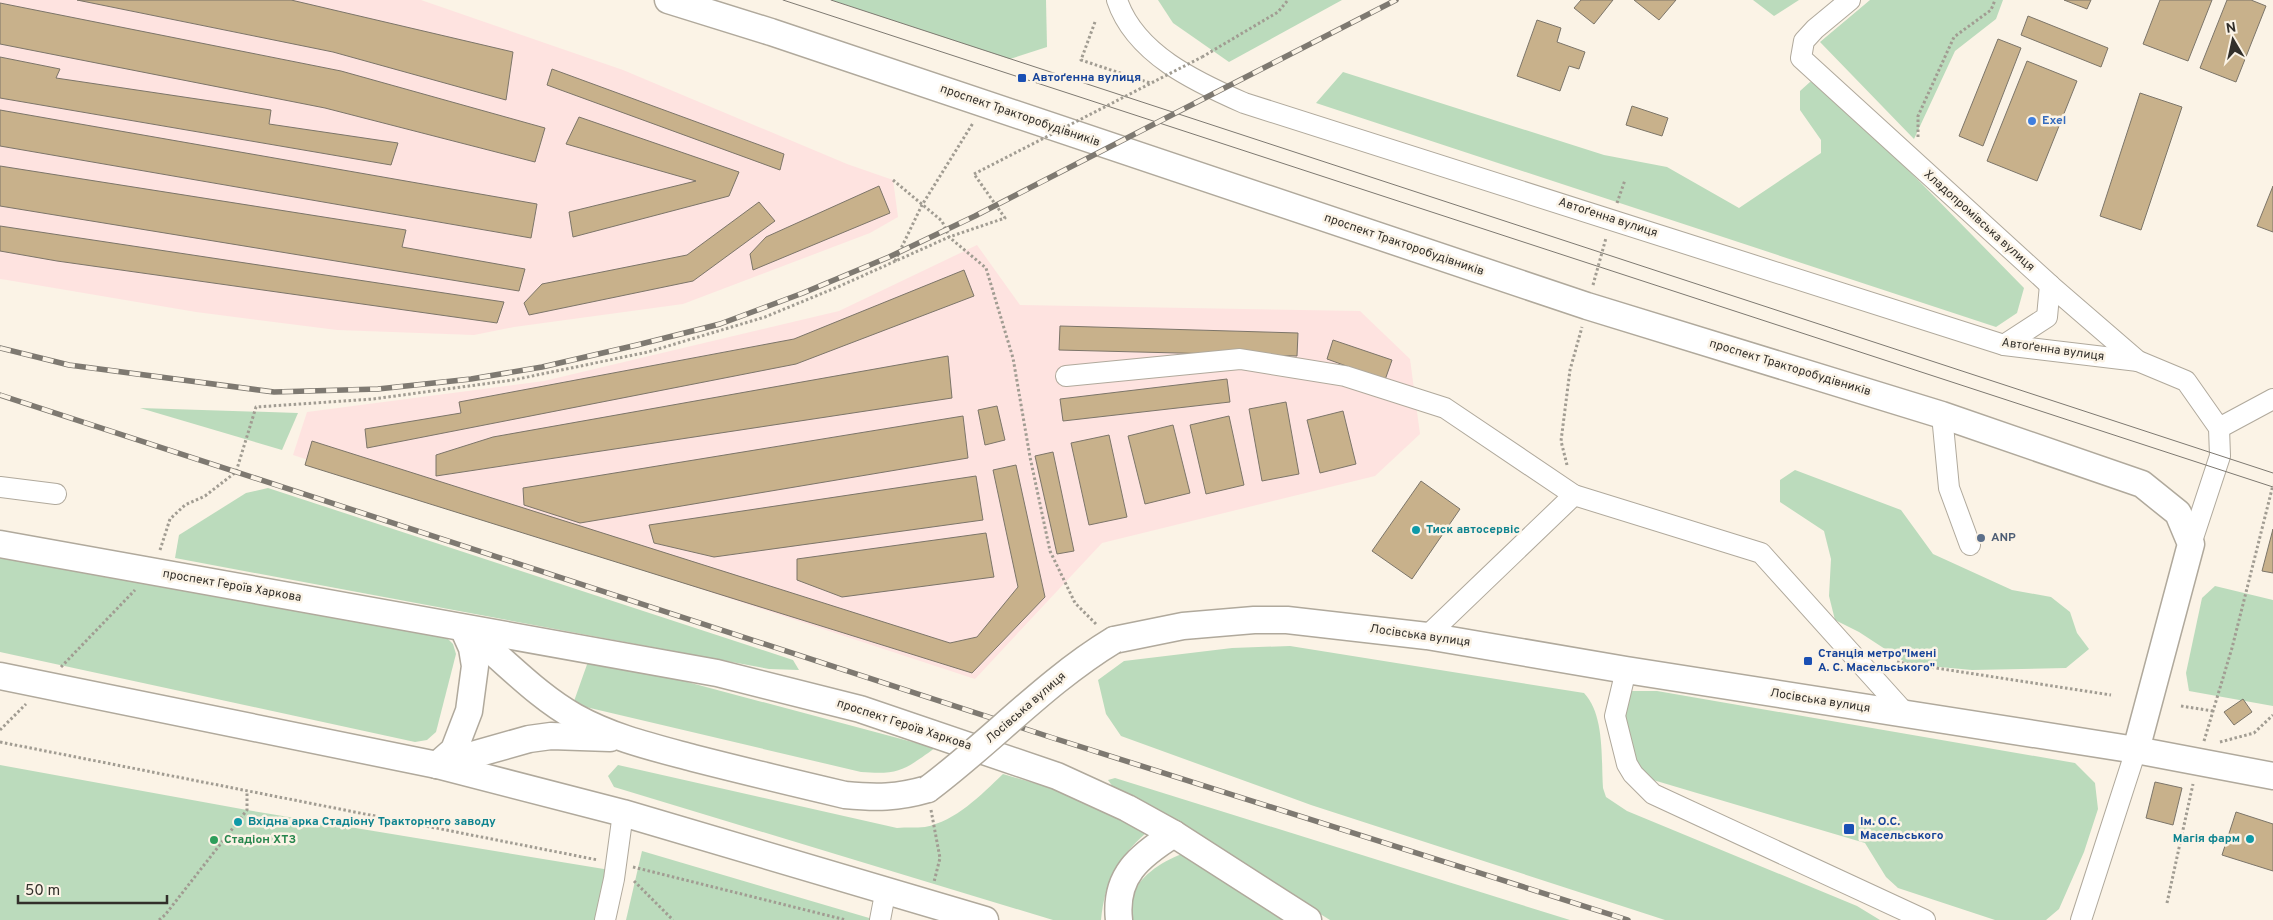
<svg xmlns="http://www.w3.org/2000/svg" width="2273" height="920" font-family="Overpass,sans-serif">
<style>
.industrial{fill:#fee3e0}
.green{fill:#bbdbbc}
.building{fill:#c8b18b;stroke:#7c7569}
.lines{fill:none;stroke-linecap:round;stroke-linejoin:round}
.minor-casing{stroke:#b0a99c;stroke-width:22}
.major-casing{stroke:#b0a99c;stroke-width:29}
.path{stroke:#a19c92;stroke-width:3;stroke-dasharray:2.5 2.5;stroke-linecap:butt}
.minor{stroke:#fff;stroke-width:20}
.major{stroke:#fff;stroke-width:26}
.tram{stroke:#7e7971;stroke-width:1}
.rail-casing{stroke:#7e7971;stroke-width:5.5}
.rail{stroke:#fbf3e6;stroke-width:4;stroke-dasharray:11;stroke-linecap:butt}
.major-bridge-casing{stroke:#b0a99c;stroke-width:29;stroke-linecap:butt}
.path-bridge{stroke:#a19c92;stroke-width:3;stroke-dasharray:2.5 2.5;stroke-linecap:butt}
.major-bridge{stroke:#fff;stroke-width:26}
.transit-dot{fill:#1a4fb4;stroke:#fbf3e6;stroke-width:2}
.shop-dot{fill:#3f7fe0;stroke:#fbf3e6;stroke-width:2}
.culture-dot{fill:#0f9aa8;stroke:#fbf3e6;stroke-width:2}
.service-dot{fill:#5c6f8a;stroke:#fbf3e6;stroke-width:2}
.leisure-dot{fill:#2e9e5b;stroke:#fbf3e6;stroke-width:2}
.labels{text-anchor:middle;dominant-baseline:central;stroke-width:5;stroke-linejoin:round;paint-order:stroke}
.transit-label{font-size:12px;font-weight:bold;fill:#164399;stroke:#fbf3e6;text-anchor:start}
.street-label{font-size:12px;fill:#322f2a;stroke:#fbf3e6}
.shop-label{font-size:12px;font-weight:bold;fill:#366cbe;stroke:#fbf3e6;text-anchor:start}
.culture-label{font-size:12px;font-weight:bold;fill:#0d838f;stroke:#fbf3e6;text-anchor:start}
.service-label{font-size:12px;font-weight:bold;fill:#4e5e75;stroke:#fbf3e6;text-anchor:start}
.leisure-label{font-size:12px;font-weight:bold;fill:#27864d;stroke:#fbf3e6;text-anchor:start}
</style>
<rect width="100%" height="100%" fill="#fbf3e6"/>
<!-- industrial -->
<g class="industrial">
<polygon points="0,0 421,0 623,70 847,164 893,180 898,217 870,233 683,304 514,327 474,335 337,330 196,312 7,280 0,279"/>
<polygon points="977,245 1020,305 1360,311 1410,359 1420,434 1375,476 1102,543 975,679 293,455 307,412 544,381 839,311"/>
</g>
<!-- green -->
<g class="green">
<polygon points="831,0 1046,0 1047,47 1010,59"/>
<polygon points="1158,0 1342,0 1229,62 1173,23"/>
<polygon points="1753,0 1799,0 1774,16"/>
<polygon points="1870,0 2003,0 1996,19 1955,51 1914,139 1820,42"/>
<polygon points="1343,72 1604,155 1667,167 1739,208 1821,153 1821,140 1800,110 1800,91 1810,82 1824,84 2024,288 2017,313 1996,327 1316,103"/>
<polygon points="140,408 298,413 282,450"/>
<polygon points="1795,470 1901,510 1933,554 2012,590 2051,597 2070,612 2077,633 2089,649 2066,668 1972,670 1908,664 1859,632 1835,620 1829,596 1831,559 1824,531 1780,502 1780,480"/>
<polygon points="268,488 793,660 799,670 769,669 175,558 179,535 246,493"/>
<polygon points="0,554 443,634 453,644 456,654 436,732 427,740 415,742 0,652"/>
<polygon points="2215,586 2273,600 2273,706 2189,691 2186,673 2202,598"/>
<path d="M 1290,646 L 1584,693 C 1605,715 1601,759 1603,788 L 1606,797 L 1627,811 L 1857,906 L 1880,920 L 1665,920 L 1311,805 L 1121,736 L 1106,714 L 1098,680 L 1124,661 L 1232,648 Z"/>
<path d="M 590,656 L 935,748 C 904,770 900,775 861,772 L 573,704 Z"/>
<polygon points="1621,691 1657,691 2075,763 2095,783 2098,809 2084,852 2059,909 2046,920 1995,920 1898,888 1886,877 1865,843 1633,774"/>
<polygon points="0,765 247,810 610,870 600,920 0,920"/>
<path d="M 618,765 L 897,828 C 906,827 916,828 925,827 C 956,821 981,795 1003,774 L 1051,788 L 1101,807 L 1146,833 C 1117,859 1105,881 1101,920 L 1053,920 L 614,787 L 608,776 Z"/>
<polygon points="1115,778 1570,920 1330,920 1127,796 1113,787 1108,780"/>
<polygon points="642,851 876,920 626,920"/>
<path d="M 1182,854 L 1287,920 L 1131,920 C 1131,914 1129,906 1131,900 C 1137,877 1161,862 1182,854 Z"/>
</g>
<!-- building -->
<g class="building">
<polygon points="77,0 291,0 513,52 506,100 333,52"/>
<polygon points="1581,0 1613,0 1594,24 1574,8"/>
<polygon points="1634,0 1676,0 1659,20"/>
<polygon points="2064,0 2091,0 2087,9"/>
<polygon points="2160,0 2212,0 2188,61 2143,44"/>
<polygon points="2227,0 2251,0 2266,6 2236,82 2200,68"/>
<polygon points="0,3 341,71 545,128 535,162 325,108 0,44"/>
<polygon points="2028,16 2108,48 2101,67 2021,35"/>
<polygon points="1537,20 1561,28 1557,42 1585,52 1579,69 1569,66 1560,91 1517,76"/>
<polygon points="1998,39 2021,48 1983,146 1959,136"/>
<polygon points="0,57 60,69 56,78 271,110 269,124 398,143 391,165 0,98"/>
<polygon points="2027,61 2077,81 2037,181 1987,161"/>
<polygon points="552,69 784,154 780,170 547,85"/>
<polygon points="2140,93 2182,107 2141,230 2100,216"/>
<polygon points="1632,106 1668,118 1662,136 1626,125"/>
<polygon points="0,110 537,204 531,238 0,146"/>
<polygon points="579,117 739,172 729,196 573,237 569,212 696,181 566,144"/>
<polygon points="0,166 406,230 402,247 525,269 519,291 0,206"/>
<polygon points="879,186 890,213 753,270 750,254 766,237"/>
<polygon points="2273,186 2273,232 2257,226"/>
<polygon points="759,202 775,221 693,281 529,315 524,303 542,284 687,255"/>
<polygon points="0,226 504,302 497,323 57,261 0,251"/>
<polygon points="964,270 974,296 796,364 367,448 365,429 461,413 459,402 794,339"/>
<polygon points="1060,326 1298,333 1297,356 1059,350"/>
<polygon points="1333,340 1392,360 1385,380 1327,359"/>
<polygon points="948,356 952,398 436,476 436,455 493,437"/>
<polygon points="1227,379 1230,402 1063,421 1060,399"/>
<polygon points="1286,402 1299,474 1262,481 1249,409"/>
<polygon points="997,406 1005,440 985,445 978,410"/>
<polygon points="1343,411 1356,464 1320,473 1307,420"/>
<polygon points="963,416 968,458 580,523 524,505 523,488"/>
<polygon points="1229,416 1244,485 1206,494 1190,425"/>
<polygon points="1173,425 1190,493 1145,504 1128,436"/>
<polygon points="1109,435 1127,517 1089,525 1071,443"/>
<polygon points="312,441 950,643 977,637 1018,587 993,470 1016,465 1045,597 972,673 305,465"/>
<polygon points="1053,452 1074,551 1057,554 1035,456"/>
<polygon points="976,476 983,520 714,557 654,543 649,525"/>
<polygon points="1421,481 1460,509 1412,579 1372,551"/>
<polygon points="2273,529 2273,573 2262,571"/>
<polygon points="986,533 994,577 842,597 797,580 797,559"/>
<polygon points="2243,699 2252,712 2234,725 2224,712"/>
<polygon points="2155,782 2182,788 2173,825 2146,818"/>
<polygon points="2236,812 2273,824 2273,871 2222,855"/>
</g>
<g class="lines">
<!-- minor casing -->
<g class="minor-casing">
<g id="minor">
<path d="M 1117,0 C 1135,54 1196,82 1244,103 L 2004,345 L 2138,361"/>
<polyline points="1850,0 1815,29 1804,41 1801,58 2050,285 2138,361 2186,381 2219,428 2220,456 2191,544"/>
<polyline points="2004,345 2047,317 2050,285"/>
<polyline points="1066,376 1240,359 1345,376 1445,408 1574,495 1761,553 1906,714"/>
<polyline points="1942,415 1949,488 1970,545"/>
<polyline points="2219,428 2273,399"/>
<polyline points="0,487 56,494"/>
<polyline points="1427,636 1574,495"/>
<polyline points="1626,670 1615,716 1627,764 1633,774 1653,794 1925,920"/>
<polyline points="605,920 614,879 623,813"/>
<polyline points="880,920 886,889"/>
<polyline points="2081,920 2136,750"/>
</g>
</g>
<!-- major casing -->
<g class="major-casing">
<g id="major">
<polyline points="668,0 771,32 1587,306 1942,415 2142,484 2178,513 2191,544 2136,750"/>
<polyline points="0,544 717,673 860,709 1057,776 1127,808 1174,834 1308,920"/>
<path d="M 466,630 C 503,658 534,694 575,717 C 613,738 652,747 693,758 C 744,771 794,783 845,795 C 876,798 897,798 928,789"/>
<polyline points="1114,640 1183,626 1254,620 1287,620 1427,636 1626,670 2136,750 2273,776"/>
<polyline points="0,676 437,765 623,813 985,920"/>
<polyline points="437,765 529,739 551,736 610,738"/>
<polyline points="437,765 454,750 469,711 475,666 472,648 463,628"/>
<path d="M 1119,920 C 1114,876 1139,856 1174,834"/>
</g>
</g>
<!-- path -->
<g class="path">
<polyline points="1095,22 1081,60 1150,83"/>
<polyline points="1202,57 1278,12 1288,0"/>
<polyline points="1918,137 1918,116 1954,37 1991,10 1995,0"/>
<polyline points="893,180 942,221 949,237 986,268 1013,358 1030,457 1050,551 1075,603 1097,625"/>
<polyline points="1617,203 1625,180"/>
<polyline points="895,261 922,205 973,123"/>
<polyline points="1593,285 1606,238"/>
<polyline points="1567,465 1561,441 1570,370 1582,327"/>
<polyline points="160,550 170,519 185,505 205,496 236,472 256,407 373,399 513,380 648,352 765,317 840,286 949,237 1005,218 974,174"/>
<polyline points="1897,662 2111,695"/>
<polyline points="61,667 135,590"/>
<polyline points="2181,706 2213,711"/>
<polyline points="0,730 26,704"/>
<polyline points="2204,741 2232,648 2273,485"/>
<polyline points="0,742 598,860"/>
<polyline points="2220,742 2254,733 2273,715"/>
<polyline points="931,810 940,858 934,882"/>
<polyline points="633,867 846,920"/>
<polyline points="634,881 673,920"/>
<polyline points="2167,903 2193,784"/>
<polyline points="159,920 165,915 247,810 247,791"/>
</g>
<!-- minor -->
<use href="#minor" class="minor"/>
<!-- major -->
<use href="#major" class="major"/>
<!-- tram -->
<g class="tram">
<polyline points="783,0 2273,487"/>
<polyline points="831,0 2273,473"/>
</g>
<!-- rail casing -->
<g class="rail-casing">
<g id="rail">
<polyline points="0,348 69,365 274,392 378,389 471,379 542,367 637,345 720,324 803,293 889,257 975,216 1396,0"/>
<polyline points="0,395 1050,737 1628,920"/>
</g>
</g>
<!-- rail -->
<use href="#rail" class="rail"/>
<!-- major-bridge casing -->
<g class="major-bridge-casing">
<path id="major-bridge" d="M 928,789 C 991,742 1046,681 1114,640"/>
</g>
<!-- path-bridge -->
<polyline class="path-bridge" points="974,174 1202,57"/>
<!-- major-bridge -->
<use href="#major-bridge" class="major-bridge"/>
</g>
<!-- markers -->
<g class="transit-dot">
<rect x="1017" y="73" width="10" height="10" rx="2.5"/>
<rect x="1803" y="656" width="10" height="10" rx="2.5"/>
<rect x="1843" y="823" width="12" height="12" rx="2.5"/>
</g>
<circle class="shop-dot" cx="2032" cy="121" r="5"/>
<g class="culture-dot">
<circle cx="1416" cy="530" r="5"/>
<circle cx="238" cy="822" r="5"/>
<circle cx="2250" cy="839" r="5"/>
</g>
<circle class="service-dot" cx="1981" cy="538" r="5"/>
<circle class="leisure-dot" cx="214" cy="840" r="5"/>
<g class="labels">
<!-- transit labels -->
<g class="transit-label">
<text x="1032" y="78">Автоґенна вулиця</text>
<text x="1818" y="654">Станція метро"Імені<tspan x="1818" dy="14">А. С. Масельського"</tspan></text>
<text x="1860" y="822">Ім. О.С.<tspan x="1860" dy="14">Масельського</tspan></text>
</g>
<!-- street labels -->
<g class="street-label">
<text transform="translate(1020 116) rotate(19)">проспект Тракторобудівників</text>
<text transform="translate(1608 218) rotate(18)">Автоґенна вулиця</text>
<text transform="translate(1979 221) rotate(42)">Хладопромівська вулиця</text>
<text transform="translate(1404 245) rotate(19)">проспект Тракторобудівників</text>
<text transform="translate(2053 350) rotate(8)">Автоґенна вулиця</text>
<text transform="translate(1790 368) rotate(17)">проспект Тракторобудівників</text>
<text transform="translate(232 586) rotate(10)">проспект Героїв Харкова</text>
<text transform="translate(1420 636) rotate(8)">Лосівська вулиця</text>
<text transform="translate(1820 701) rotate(9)">Лосівська вулиця</text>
<text transform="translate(1026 708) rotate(-41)">Лосівська вулиця</text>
<text transform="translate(904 725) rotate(18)">проспект Героїв Харкова</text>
</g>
<!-- shop labels -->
<g class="shop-label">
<text x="2042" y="121">Exel</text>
</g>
<!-- culture labels -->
<g class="culture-label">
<text x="1426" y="530">Тиск автосервіс</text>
<text x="248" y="822">Вхідна арка Стадіону Тракторного заводу</text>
<text x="2240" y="839" text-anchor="end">Магія фарм</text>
</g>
<!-- service labels -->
<g class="service-label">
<text x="1991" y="538">ANP</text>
</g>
<!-- leisure labels -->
<g class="leisure-label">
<text x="224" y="840">Стадіон ХТЗ</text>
</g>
</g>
<!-- north arrow -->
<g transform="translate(2233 40) rotate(351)" stroke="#fbf3e6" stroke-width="4" paint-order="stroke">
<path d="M0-4L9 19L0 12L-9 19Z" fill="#322f2a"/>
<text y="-8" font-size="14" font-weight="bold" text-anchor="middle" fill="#322f2a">N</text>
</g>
<!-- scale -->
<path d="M18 895v8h149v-8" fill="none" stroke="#322f2a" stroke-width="2.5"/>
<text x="25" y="895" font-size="15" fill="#322f2a" stroke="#fbf3e6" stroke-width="4" paint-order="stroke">50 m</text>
</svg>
